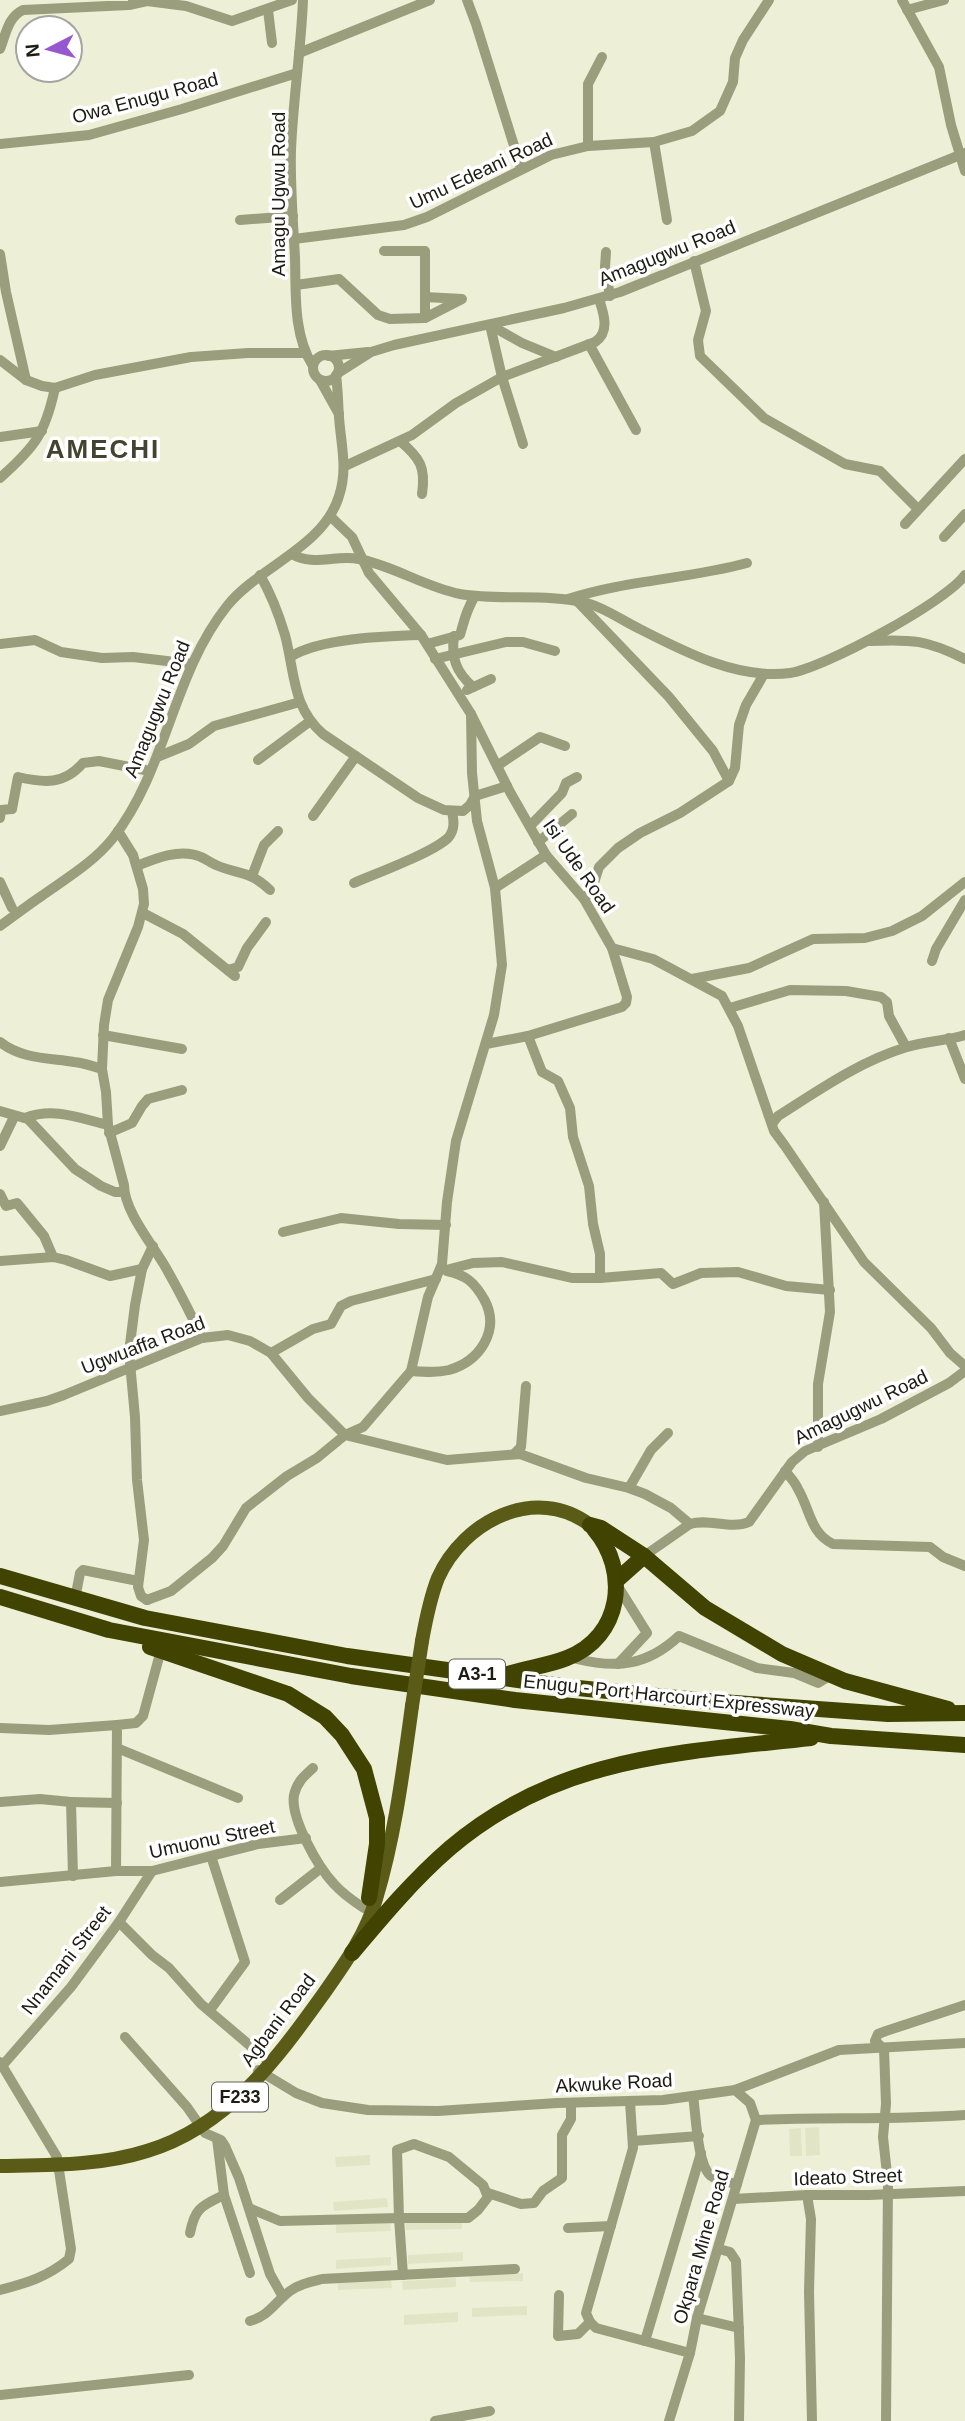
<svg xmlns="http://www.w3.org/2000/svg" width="965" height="2421" font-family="Arial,sans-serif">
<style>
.built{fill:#e2e5c5}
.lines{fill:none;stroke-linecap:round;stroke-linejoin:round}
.minor{stroke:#9b9e7c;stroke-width:10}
.major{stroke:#595b16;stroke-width:14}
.highway{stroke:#414300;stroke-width:16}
.major-bridge{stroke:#595b16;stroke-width:14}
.labels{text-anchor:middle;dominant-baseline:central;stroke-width:7;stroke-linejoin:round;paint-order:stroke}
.shield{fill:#fff;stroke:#60605a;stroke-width:2}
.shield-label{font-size:18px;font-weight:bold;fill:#1c1c13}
.street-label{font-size:19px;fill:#1c1c13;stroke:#fff}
.district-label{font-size:26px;font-weight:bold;letter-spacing:2px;fill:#42442f;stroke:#fff}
</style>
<rect width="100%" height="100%" fill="#edf0d7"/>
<!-- built -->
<g class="built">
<polygon points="819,2127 820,2155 806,2156 805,2128"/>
<polygon points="801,2128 802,2156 790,2156 789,2129"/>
<polygon points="370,2155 370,2165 336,2167 335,2157"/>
<polygon points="387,2198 388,2207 334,2211 333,2202"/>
<polygon points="462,2220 462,2229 406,2230 405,2221"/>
<polygon points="390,2221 391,2231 336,2233 336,2223"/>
<polygon points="463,2252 463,2261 408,2264 408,2255"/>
<polygon points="391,2257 391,2265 336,2269 336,2260"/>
<polygon points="523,2273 523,2281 470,2282 469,2274"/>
<polygon points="456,2278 456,2287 403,2290 402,2281"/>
<polygon points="391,2280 392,2288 338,2290 338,2282"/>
<polygon points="527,2306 527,2315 472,2317 472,2308"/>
<polygon points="458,2312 458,2322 404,2325 404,2315"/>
</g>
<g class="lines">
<!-- minor -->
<g class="minor">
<path d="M 303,0 C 301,50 293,100 291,150 C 290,185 293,221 295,257 C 296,293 293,335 313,366"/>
<polyline points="467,0 476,24 521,168"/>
<polyline points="902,0 939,67 951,125 965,171"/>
<polyline points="268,10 272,43"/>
<polyline points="907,10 944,0"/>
<path d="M 0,49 C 6,34 8,17 23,10 L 129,5 L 147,1 L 186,6 L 232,21 L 292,0"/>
<polyline points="299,53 430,0"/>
<polyline points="654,142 667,220"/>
<polyline points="0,144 89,135 182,109 297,73"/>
<polyline points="588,146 588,84 602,57"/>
<polyline points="240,220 293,216"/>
<polyline points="294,239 404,225 427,217 551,155 588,146 654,142 692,131 720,111 733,82 735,58 743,40 769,0"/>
<polyline points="606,252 605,267 610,296"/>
<polyline points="0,254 6,292 26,380"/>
<polyline points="694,261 706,311 698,340 700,356 764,418 845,464 880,471 918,509"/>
<polyline points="296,285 339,279 378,315 390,319 425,318 425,251 384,251"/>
<polyline points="425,297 462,299 425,318"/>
<polyline points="490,325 502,377 523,444"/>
<polyline points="490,325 522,343 556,357"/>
<polyline points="589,344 636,430"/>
<circle cx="326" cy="368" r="13"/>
<polyline points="328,356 368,352"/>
<polyline points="0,360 26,380 42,386 55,388 95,375 191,357 248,353 305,353"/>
<polyline points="338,373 371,352 394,345 564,308 620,292 965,153"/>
<polyline points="320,380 339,414"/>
<polyline points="0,437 42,431"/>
<path d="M 400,441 C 420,458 426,467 422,494"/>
<path d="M 345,466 L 412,435 L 456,403 L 502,377 L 595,342 C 610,332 604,314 599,299"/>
<path d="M 0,478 C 35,447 45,434 55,388"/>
<polyline points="330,516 352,537 369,573 421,635 471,714 510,792 546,855 584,899 612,948 627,997 626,1003 622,1007 528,1036 486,1044"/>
<polyline points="905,524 965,459"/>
<polyline points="944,537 965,514"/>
<path d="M 292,554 C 313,567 336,554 359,559 C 394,566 425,587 460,594 C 502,601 545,593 587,603 C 604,608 619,618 634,626 C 681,650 736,680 790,673 C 824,668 946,602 965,575"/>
<path d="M 260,575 C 271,594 279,615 285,635 C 295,673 292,707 323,734 L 418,798 L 444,810 L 463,811 L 470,805 L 475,796 L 507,786"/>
<path d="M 568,599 C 626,580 688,579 747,563"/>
<polyline points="578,602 669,697 713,751 729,781"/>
<path d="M 454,636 C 451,658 456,672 473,687"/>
<path d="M 870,641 C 912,639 927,640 965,659"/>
<polyline points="0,644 35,640 61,652 102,658 133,657 192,664"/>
<path d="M 427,644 L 460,635 C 464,621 467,608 475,596"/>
<path d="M 290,657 C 320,638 386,636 421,635"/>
<polyline points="435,659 506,642 523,642 555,651"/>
<polyline points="467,690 491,679"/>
<polyline points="157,757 189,744 214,726 300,702"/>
<polyline points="258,760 309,722"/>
<polyline points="497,766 540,737 565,746"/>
<polyline points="313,816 356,756"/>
<path d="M 0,818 L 1,810 L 12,809 L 18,777 C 44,783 64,785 83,763 L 99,761 L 150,771"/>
<polyline points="530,826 562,793 566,783 577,777"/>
<path d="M 118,831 L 133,855 L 143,889 L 144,904 L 138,927 L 108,1000 L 104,1025 L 102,1069 L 106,1092 L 108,1125 L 124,1185 C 124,1211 153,1245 166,1268 C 179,1291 191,1314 202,1338"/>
<polyline points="538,842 572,814"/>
<path d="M 137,866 C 156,858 181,848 201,857 C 206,859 211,863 216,865 C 239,875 249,870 270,890"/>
<polyline points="252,876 264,845 278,831"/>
<polyline points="0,882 12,908"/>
<path d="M 354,883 C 377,873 432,853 448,838 C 455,830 454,821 452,812"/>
<polyline points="495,888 546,855"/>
<polyline points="584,899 592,889 599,867 618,848 640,833 680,813 729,781 735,768 739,725 746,705 764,674"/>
<polyline points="143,913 183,934 235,976"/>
<path d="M 0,926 C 14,916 28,905 43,895 C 67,878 94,862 113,838 C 167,769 172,675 227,606 C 258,567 324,547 339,496 C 348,469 341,445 339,417 C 338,403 338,390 336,375"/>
<polyline points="612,948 653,959 722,996 738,1026 774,1131 785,1146 864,1262 931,1328 950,1353 965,1366"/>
<polyline points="932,961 936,949 965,900"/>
<polyline points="228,970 238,967 247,948 266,922"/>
<polyline points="692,979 749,968 813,939 865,938 892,931 922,916 965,882"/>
<polyline points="730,1008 790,990 846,991 881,997 887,1002 889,1016 906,1047"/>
<polyline points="103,1035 182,1049"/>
<polyline points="949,1038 965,1079"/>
<path d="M 0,1042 C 21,1059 49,1058 74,1062 C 84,1063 93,1066 102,1069"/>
<polyline points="0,1111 28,1119 75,1169 101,1186 115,1192 124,1192"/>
<path d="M 25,1118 C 54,1107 79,1118 108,1125"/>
<path d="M 772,1124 L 778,1116 C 819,1090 860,1061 907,1047 C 926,1041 946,1041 965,1035"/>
<polyline points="109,1133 132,1123 142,1106 148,1099 182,1090"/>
<polyline points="0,1146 14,1117"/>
<polyline points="0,1194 6,1206 17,1203 44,1236 53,1257"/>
<polyline points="283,1232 341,1218 399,1224 446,1225"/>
<polyline points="0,1261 53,1257 66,1260 110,1276 142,1269"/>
<polyline points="446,1270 473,1263 502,1262 572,1278 600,1278 600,1254 593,1224 589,1186 573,1137 570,1108 558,1081 542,1072 528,1036"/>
<polyline points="600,1278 661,1273 673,1284 701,1273 738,1272 786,1286 830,1290"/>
<polyline points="271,1353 313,1329 331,1324 341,1306 351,1301 436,1279"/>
<path d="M 411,1371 C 424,1372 436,1373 449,1370 C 480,1361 501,1330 484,1299 C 474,1282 466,1275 447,1271"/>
<polyline points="0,1411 47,1401 64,1395 202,1338 228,1335 250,1341 271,1353 308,1398 345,1435 447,1460 520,1454 586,1478 629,1488 645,1494 671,1508 690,1524"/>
<polyline points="818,1447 818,1384 830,1312 824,1202"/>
<polyline points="514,1454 521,1447 526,1386"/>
<path d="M 785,1471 C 790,1477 795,1482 798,1489 C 810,1509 810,1533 833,1544 L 930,1547 L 943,1557 L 965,1566"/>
<polyline points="629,1488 651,1450 668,1433"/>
<path d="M 644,1556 L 690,1524 C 709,1518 730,1530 749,1522 L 792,1462 L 805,1451 L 881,1419 L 949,1383 L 965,1371"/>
<polyline points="617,1585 647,1633 618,1664"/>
<polyline points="75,1599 80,1573 83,1570 138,1581"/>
<polyline points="147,1600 171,1591 212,1558 223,1546 246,1508 287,1476 317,1458 345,1435 363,1427 411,1371 428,1297 442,1264 447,1202 456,1141 494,1015 502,965 495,888 477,821 472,773 471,714"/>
<polyline points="147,1600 141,1596 138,1587 144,1540 137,1480 135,1417 129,1352 135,1305 142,1269 153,1246"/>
<path d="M 577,1659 C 618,1669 648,1665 679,1636 L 757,1668 L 794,1673 L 818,1683 L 831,1675"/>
<polyline points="0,1728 49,1730 117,1725"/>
<polyline points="117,1748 238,1798"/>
<path d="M 313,1768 C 304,1776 297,1782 294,1795 C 290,1818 318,1867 334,1884 C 343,1894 353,1901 364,1908"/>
<polyline points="0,1802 40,1799 71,1802 73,1876"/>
<polyline points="71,1802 117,1803"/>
<polyline points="116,1871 117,1725 136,1723 143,1716 161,1650"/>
<polyline points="0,1882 116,1871 152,1871 258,1844 306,1838"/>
<polyline points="280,1900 321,1868"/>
<polyline points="119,1922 152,1955 169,1968 201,2004 267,2060"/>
<polyline points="210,2010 245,1962 211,1856"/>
<polyline points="125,2037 187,2107 205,2133 221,2140 225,2146 239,2178 270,2274 283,2297"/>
<path d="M 0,2062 L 57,2157 L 71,2249 L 69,2259 C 47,2277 27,2283 0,2290"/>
<polyline points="2,2066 71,1987 119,1922 152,1871"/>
<polyline points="258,2070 296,2093 322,2103 368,2110 438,2111 557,2103 663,2100 735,2090 839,2050 965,2043"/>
<path d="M 693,2096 C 696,2114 697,2165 711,2176 C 717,2181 729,2182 737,2184"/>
<polyline points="630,2102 633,2148 586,2313 590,2322 596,2328 690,2353"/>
<path d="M 756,2120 C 826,2117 895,2120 965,2115"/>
<polyline points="217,2139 224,2195 250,2273"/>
<polyline points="633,2141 699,2136"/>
<polygon points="414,2144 449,2157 483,2185 488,2197 478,2210 468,2218 399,2218 397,2150"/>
<polyline points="488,2193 521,2204 534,2203 543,2191 562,2178 562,2135 571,2119 571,2103"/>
<polyline points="807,2195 811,2219 809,2292 812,2421"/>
<polyline points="733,2199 807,2195 869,2195 965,2191"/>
<polyline points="249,2208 280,2221 399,2218 403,2275"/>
<polyline points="568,2228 611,2226"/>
<path d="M 190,2233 C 195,2207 202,2206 224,2195"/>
<polyline points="719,2249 730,2252 736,2261 740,2358 739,2421"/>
<polyline points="559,2295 558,2336 578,2334 590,2322"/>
<polyline points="697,2318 739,2328"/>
<path d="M 250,2321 C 269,2316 275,2302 290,2291 C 300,2284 310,2282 322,2279 L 515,2269"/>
<polyline points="645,2341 701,2153"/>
<polyline points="0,2395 189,2375"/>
<polyline points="435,2421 490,2411"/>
<polyline points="669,2421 690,2353 697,2318 756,2120 750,2103 735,2090"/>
<polyline points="886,2421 888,2183 883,2137 886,2104 884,2049 875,2041 878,2034 886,2031 965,2005"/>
</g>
<!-- major -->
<g class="major">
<path d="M 422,1641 C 426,1619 430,1598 438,1578 C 463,1521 536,1484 590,1525"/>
<path d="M 0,2166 C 49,2165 100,2166 147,2151 C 227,2127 276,2060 322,1996 C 343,1966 366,1935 376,1899 C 395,1836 403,1771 412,1706"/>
</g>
<!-- highway -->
<g class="highway">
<polyline points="590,1525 601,1528 644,1556 705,1608 782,1654 845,1681 948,1709"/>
<polyline points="0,1576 145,1618 347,1656 497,1677 568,1687 707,1701 888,1714 965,1713"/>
<polyline points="617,1580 644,1556"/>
<polyline points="0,1597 109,1630 351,1676 515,1700 790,1729 831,1736 965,1745"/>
<polyline points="150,1647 288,1694 325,1717 342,1735 364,1769 377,1818 377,1844 369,1898"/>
<path d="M 499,1677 C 521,1668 545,1667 567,1658 C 622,1637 630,1571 594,1529"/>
<path d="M 352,1953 C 383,1916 414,1879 450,1848 C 558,1756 678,1753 811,1738"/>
</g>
<!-- major-bridge -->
<polyline class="major-bridge" points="412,1706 422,1641"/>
</g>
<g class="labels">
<!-- shield labels -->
<g class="shield">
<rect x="449" y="1659.5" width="56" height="29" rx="5"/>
<rect x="212" y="2082.5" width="56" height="29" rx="5"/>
</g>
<g class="shield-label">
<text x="477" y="1674">A3-1</text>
<text x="240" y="2097">F233</text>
</g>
<!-- street labels -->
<g class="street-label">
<text transform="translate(145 98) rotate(-15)">Owa Enugu Road</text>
<text transform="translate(481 171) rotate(-25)">Umu Edeani Road</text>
<text transform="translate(278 194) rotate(-90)">Amagu Ugwu Road</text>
<text transform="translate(667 253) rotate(-22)">Amagugwu Road</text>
<text transform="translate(157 709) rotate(-68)">Amagugwu Road</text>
<text transform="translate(579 866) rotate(55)">Isi Ude Road</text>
<text transform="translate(143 1345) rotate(-21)">Ugwuaffa Road</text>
<text transform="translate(861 1407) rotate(-26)">Amagugwu Road</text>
<text transform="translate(669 1696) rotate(6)">Enugu - Port Harcourt Expressway</text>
<text transform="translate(212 1839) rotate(-12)">Umuonu Street</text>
<text transform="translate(66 1960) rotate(-52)">Nnamani Street</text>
<text transform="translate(278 2020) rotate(-53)">Agbani Road</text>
<text transform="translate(614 2083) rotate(-3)">Akwuke Road</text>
<text transform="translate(848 2177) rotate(-2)">Ideato Street</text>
<text transform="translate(701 2247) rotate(-74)">Okpara Mine Road</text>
</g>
<!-- district labels -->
<g class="district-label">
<text x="103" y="449">AMECHI</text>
</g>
</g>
<!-- north arrow -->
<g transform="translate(49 49) rotate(264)"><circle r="33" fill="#ffffff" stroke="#a4a4a1" stroke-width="2"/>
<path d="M0-5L12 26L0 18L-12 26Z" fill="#9658ce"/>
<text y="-10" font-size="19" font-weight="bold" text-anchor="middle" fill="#1c1c13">N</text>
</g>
</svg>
